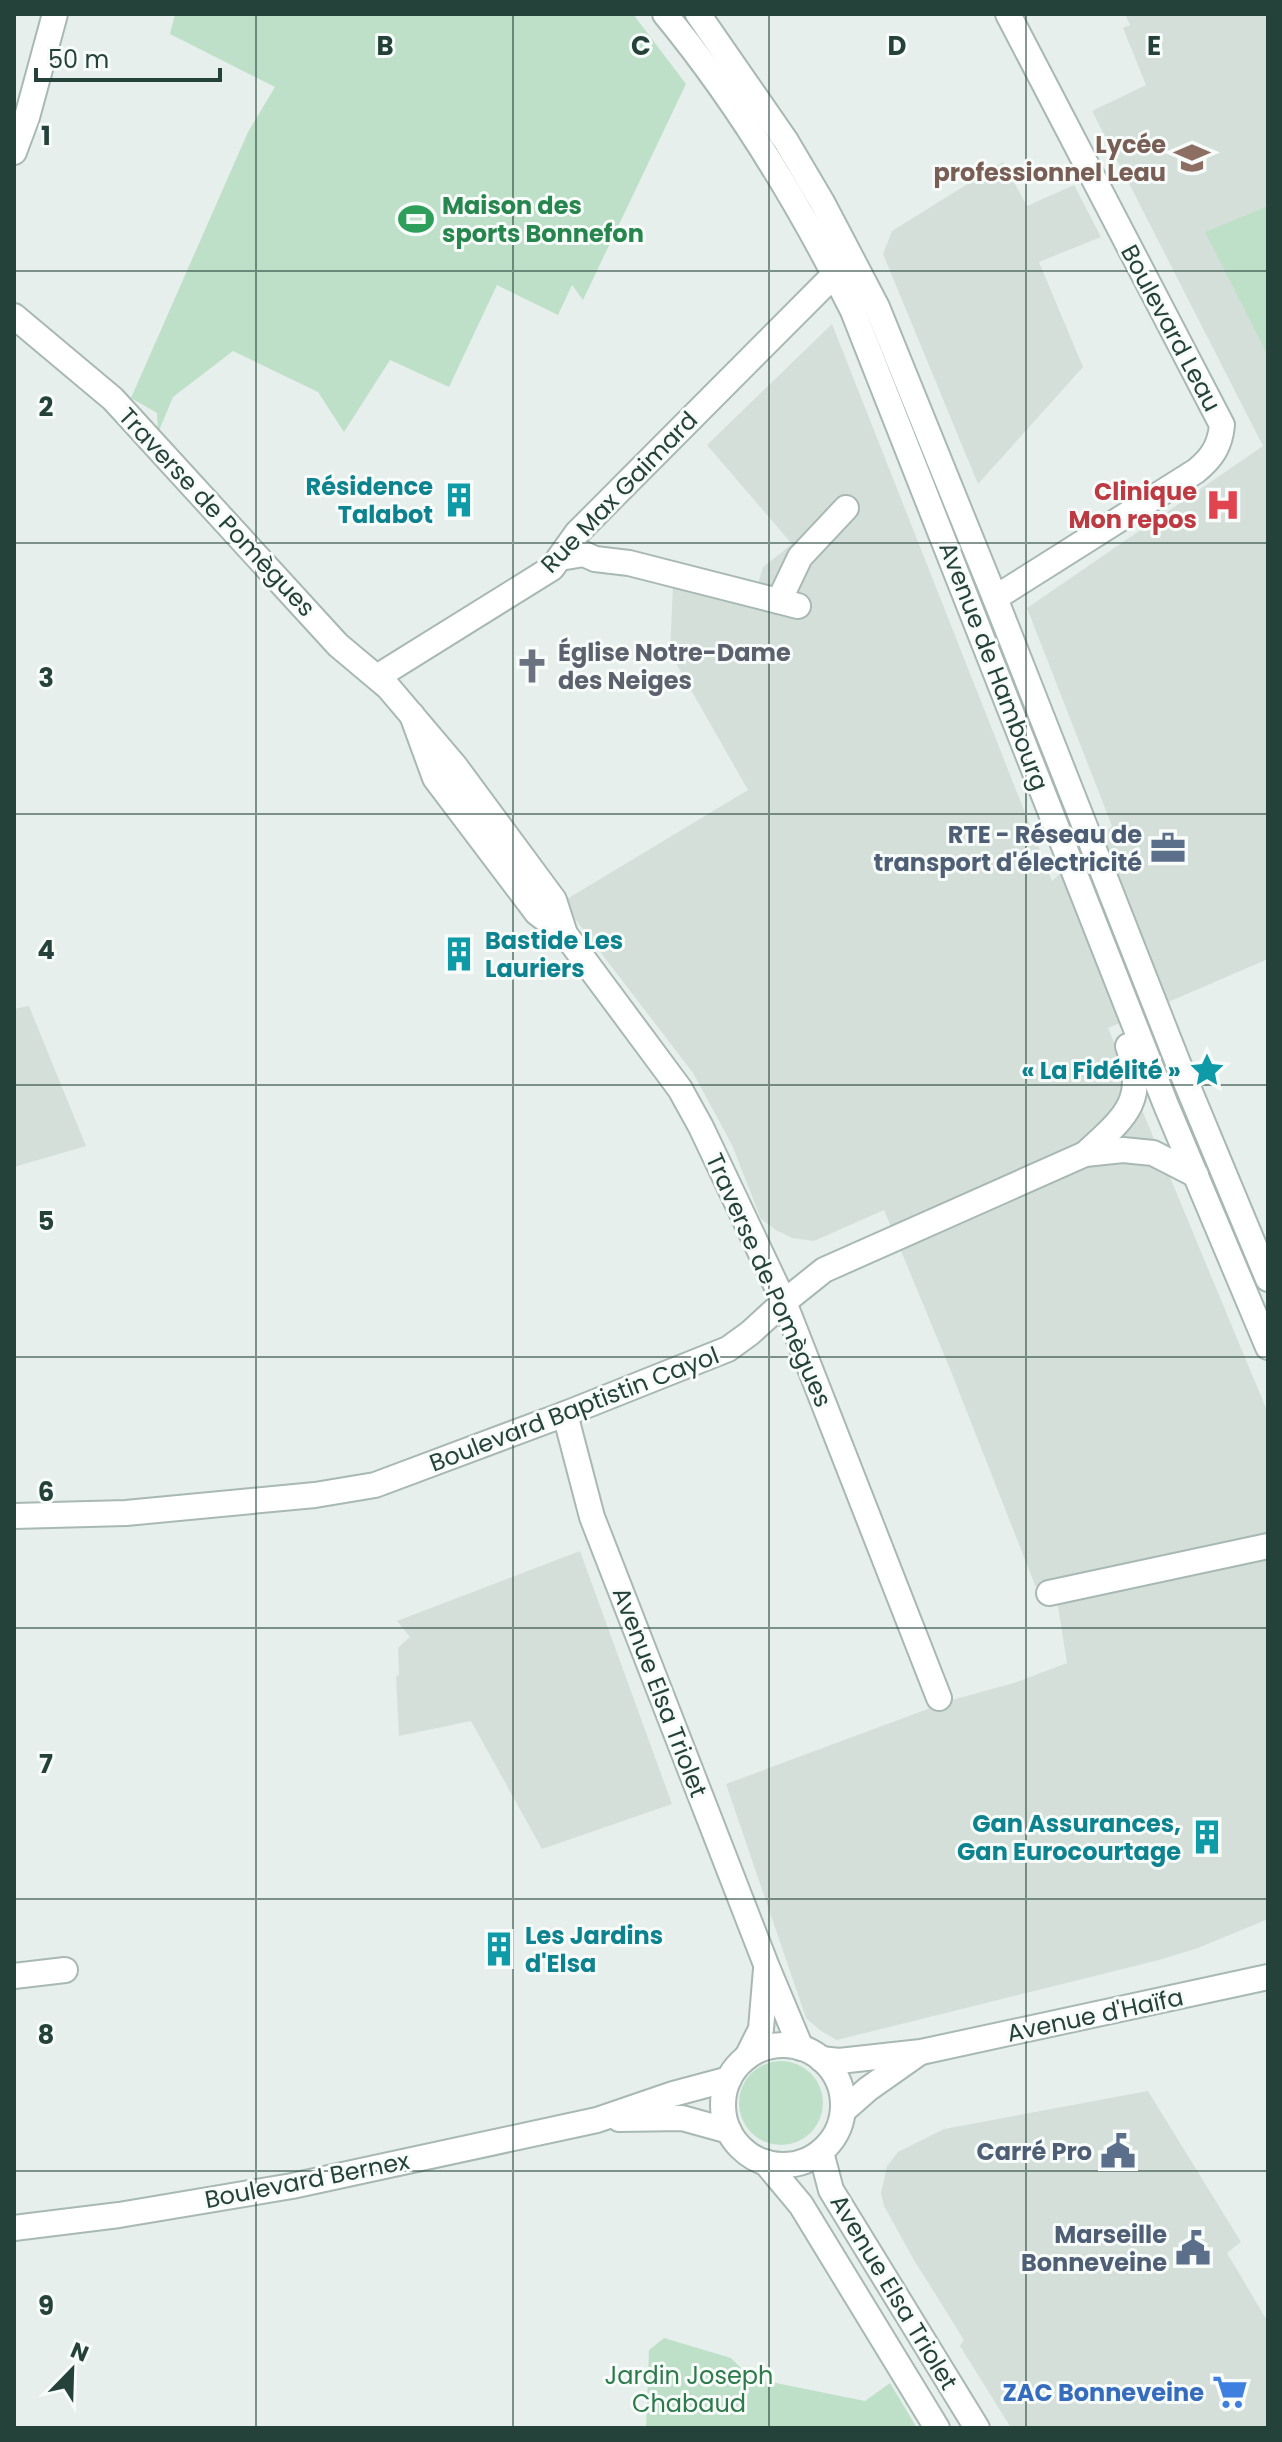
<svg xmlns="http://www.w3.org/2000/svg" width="1282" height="2442" font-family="Poppins,sans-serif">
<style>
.built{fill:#d4dfda}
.green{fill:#bfe0c8}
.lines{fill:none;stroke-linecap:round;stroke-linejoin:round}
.minor-casing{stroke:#a8b8b2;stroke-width:28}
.minor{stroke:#fff;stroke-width:24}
.grid{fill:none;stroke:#24423a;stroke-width:2;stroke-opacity:0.55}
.labels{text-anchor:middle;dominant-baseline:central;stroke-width:6;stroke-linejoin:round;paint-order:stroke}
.education-label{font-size:24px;font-weight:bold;fill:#785e54;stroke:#f7fbf9;text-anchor:end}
.leisure-label{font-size:24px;font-weight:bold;fill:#27864d;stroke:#f7fbf9;text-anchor:start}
.street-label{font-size:24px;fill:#24423a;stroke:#f7fbf9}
.culture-label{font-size:24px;font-weight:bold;fill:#0d838f;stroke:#f7fbf9;text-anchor:end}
.health-label{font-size:24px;font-weight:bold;fill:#be3a42;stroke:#f7fbf9;text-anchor:end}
.worship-label{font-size:24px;font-weight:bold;fill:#5b616d;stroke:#f7fbf9;text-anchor:start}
.service-label{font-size:24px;font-weight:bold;fill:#4e5e75;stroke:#f7fbf9;text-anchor:end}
.park-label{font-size:24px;fill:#2d7a4b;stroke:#f7fbf9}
.shop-label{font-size:24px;font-weight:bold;fill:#366cbe;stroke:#f7fbf9;text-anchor:end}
.grid-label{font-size:26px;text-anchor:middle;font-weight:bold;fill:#24423a;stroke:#f7fbf9;stroke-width:6;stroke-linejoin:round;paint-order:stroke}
</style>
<rect width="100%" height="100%" fill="#e6efeb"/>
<!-- built -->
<g class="built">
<polygon points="1125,14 1268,14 1268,959 1108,1028 1268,1413 1268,1919 1198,1948 1159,1960 837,2040 821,2031 806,2018 726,1784 952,1700 1014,1683 1067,1663 1058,1606 1035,1585 950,1369 884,1210 814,1241 792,1238 776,1230 761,1219 732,1145 693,1073 562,902 748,790 670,653 673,585 752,603 763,567 792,544 707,445 832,324 1052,881 1112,826 1027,608 1263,446 1092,111 1146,85 1123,28 1130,25"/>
<polygon points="1003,162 1027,206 1074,185 1101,237 1039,262 1083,367 978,484 883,254 892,231"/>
<polygon points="29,1006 86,1146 14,1167 14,1009"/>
<polygon points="580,1551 672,1804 542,1849 471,1721 399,1736 396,1676 399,1675 398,1648 410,1637 397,1621"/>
<polygon points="1148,2091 1241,2242 1227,2253 1268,2322 1268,2428 1011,2428 960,2346 964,2340 914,2260 884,2206 881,2193 887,2166 898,2152 944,2129"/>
</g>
<!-- green -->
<g class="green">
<polygon points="175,14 633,14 686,84 583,300 572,285 558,315 497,285 449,387 390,360 344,432 318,392 233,351 173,397 158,433 157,413 131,398 248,132 275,87 170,34"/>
<polygon points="1268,206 1268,356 1205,232"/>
<circle cx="781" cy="2103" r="42"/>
<polygon points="664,2338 731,2358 751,2378 865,2401 890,2383 917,2428 646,2428 649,2350"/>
</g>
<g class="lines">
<!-- minor casing -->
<g class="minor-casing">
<g id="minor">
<path d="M 665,14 C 739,104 801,207 853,311 L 1166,1105 L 1268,1347"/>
<polyline points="698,14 786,141 822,202 877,307 995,598 1178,1063 1268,1279"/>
<polyline points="14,152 27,117 55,14"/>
<polyline points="14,316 113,399 338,645 388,687 455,766 554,900 565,934"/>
<polyline points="560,558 584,554 595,559 629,563 798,606"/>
<path d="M 995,598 L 1196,471 C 1212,458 1220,446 1222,425 L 1008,14"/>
<polyline points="779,601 800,557 846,508"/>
<polyline points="377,677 552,568 577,533 835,274"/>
<polyline points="412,715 435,778 537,913 565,934 680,1089 701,1127 784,1302 939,1698"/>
<path d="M 1085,1154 C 1124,1118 1148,1101 1128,1046"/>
<polyline points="565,1414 592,1517 767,1967 801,2048"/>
<polyline points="14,1516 126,1513 315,1495 375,1485 565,1414 728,1349 750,1333 784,1302 824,1270 1085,1154 1123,1150 1153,1153 1196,1175"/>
<polyline points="1049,1593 1268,1546"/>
<polyline points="14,1976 65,1970"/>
<circle cx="783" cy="2105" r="60"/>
<polyline points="747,2057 761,2029 766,1969"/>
<polyline points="821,2059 839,2061 921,2052 1268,1977"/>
<polyline points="843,2111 868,2089 919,2053"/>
<polyline points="619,2119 682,2118 729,2131"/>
<polyline points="821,2152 831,2190 977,2428"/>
<polyline points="765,2162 801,2205 937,2428"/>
<polyline points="14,2228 119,2215 292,2186 597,2120 673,2094 729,2079"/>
</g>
</g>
<!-- minor -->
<use href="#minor" class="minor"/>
</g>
<!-- grid -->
<path class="grid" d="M 256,14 L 256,2428M 513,14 L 513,2428M 769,14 L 769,2428M 1026,14 L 1026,2428M 14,271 L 1268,271M 14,543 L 1268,543M 14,814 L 1268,814M 14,1085 L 1268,1085M 14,1357 L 1268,1357M 14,1628 L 1268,1628M 14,1899 L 1268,1899M 14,2171 L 1268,2171"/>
<!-- icons -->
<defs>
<g id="school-bare" transform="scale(2.76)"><path d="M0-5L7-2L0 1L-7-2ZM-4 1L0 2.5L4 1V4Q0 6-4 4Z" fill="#8d6e63" stroke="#f7fbf9" stroke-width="2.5" paint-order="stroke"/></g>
<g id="stadium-bare" transform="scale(2.76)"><path d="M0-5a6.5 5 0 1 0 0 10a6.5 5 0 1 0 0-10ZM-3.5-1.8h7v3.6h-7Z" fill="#2e9e5b" stroke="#f7fbf9" stroke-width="2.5" paint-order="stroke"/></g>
<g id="building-bare" transform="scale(2.76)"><path d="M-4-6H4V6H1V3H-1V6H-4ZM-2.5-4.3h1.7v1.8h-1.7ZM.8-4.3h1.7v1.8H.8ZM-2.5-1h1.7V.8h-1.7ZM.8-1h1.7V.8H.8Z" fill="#0f9aa8" stroke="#f7fbf9" stroke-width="2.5" paint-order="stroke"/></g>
<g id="hospital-bare" transform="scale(2.76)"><path d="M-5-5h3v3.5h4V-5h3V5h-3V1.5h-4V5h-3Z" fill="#e0444e" stroke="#f7fbf9" stroke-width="2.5" paint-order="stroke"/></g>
<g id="church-bare" transform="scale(2.76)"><path d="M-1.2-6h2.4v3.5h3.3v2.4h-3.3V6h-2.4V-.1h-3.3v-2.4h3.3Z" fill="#6b7280" stroke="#f7fbf9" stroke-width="2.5" paint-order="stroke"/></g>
<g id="office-bare" transform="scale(2.76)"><path d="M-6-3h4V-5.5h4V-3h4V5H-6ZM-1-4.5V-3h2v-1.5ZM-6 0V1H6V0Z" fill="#5c6f8a" stroke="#f7fbf9" stroke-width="2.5" paint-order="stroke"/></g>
<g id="sight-bare" transform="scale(2.76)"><path d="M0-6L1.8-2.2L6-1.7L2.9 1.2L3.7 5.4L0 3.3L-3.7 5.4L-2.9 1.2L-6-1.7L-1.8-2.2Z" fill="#0f9aa8" stroke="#f7fbf9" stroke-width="2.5" paint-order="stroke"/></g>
<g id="civic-bare" transform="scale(2.76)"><path d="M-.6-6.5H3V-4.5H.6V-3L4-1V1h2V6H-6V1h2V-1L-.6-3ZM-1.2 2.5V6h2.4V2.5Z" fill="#5c6f8a" stroke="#f7fbf9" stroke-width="2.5" paint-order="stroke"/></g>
<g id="supermarket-bare" transform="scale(2.76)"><path d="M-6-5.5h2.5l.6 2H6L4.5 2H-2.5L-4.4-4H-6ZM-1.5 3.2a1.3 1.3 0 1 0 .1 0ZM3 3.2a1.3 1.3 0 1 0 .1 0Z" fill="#3f7fe0" stroke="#f7fbf9" stroke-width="2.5" paint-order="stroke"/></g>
</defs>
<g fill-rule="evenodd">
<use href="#school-bare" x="1192" y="158"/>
<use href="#stadium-bare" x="416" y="219"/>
<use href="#building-bare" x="459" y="500"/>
<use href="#hospital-bare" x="1223" y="505"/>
<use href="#church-bare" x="532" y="666"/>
<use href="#office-bare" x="1168" y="848"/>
<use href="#building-bare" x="459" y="954"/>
<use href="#sight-bare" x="1207" y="1070"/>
<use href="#building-bare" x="1207" y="1837"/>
<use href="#building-bare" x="499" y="1949"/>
<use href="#civic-bare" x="1118" y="2151"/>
<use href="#civic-bare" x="1193" y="2248"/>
<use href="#supermarket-bare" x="1230" y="2392"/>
</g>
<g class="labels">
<!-- education labels -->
<g class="education-label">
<text x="1166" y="144">Lycée<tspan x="1166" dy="28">professionnel Leau</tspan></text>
</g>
<!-- leisure labels -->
<g class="leisure-label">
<text x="442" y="205">Maison des<tspan x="442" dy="28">sports Bonnefon</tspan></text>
</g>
<!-- street labels -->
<g class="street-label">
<text transform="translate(1171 328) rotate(62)">Boulevard Leau</text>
<text transform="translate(619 492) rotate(-46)">Rue Max Gaimard</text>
<text transform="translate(217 512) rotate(47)">Traverse de Pomègues</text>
<text transform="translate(994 666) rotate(69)">Avenue de Hambourg</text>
<text transform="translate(769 1280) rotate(66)">Traverse de Pomègues</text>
<text transform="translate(574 1409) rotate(-21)">Boulevard Baptistin Cayol</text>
<text transform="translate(660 1692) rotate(69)">Avenue Elsa Triolet</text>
<text transform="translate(1095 2015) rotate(-12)">Avenue d'Haïfa</text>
<text transform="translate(307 2180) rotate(-11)">Boulevard Bernex</text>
<text transform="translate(894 2292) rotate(59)">Avenue Elsa Triolet</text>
</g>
<!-- culture labels -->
<g class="culture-label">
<text x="433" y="486">Résidence<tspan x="433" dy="28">Talabot</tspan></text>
<text x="485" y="940" text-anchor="start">Bastide Les<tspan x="485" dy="28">Lauriers</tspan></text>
<text x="1181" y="1070">« La Fidélité »</text>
<text x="1181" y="1823">Gan Assurances,<tspan x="1181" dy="28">Gan Eurocourtage</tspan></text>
<text x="525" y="1935" text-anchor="start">Les Jardins<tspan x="525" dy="28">d'Elsa</tspan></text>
</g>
<!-- health labels -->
<g class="health-label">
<text x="1197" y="491">Clinique<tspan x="1197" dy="28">Mon repos</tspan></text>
</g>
<!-- worship labels -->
<g class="worship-label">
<text x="558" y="652">Église Notre-Dame<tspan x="558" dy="28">des Neiges</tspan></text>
</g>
<!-- service labels -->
<g class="service-label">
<text x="1142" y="834">RTE - Réseau de<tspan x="1142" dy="28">transport d'électricité</tspan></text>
<text x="1092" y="2151">Carré Pro</text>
<text x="1167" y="2234">Marseille<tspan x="1167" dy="28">Bonneveine</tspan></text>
</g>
<!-- park labels -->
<g class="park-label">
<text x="689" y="2375">Jardin Joseph<tspan x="689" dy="28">Chabaud</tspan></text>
</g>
<!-- shop labels -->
<g class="shop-label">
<text x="1204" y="2392">ZAC Bonneveine</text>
</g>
</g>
<g class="grid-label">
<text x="385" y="55">B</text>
<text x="641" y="55">C</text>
<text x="897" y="55">D</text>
<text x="1154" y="55">E</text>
<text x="46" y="145">1</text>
<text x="46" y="416">2</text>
<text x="46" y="687">3</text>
<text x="46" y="959">4</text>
<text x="46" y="1230">5</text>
<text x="46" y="1501">6</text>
<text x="46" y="1773">7</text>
<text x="46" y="2044">8</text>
<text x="46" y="2315">9</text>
</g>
<!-- border -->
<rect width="1282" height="2442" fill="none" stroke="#24423a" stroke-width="32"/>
<!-- north arrow -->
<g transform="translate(72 2370) rotate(23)" stroke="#f7fbf9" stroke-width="6" paint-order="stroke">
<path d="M0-6L14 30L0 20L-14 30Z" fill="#24423a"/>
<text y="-12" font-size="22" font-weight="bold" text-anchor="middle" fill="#24423a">N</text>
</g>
<!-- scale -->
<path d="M36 68v12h184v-12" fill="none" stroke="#24423a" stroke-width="4"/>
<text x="48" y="68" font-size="24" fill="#24423a" stroke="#f7fbf9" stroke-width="6" paint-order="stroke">50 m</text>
</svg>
